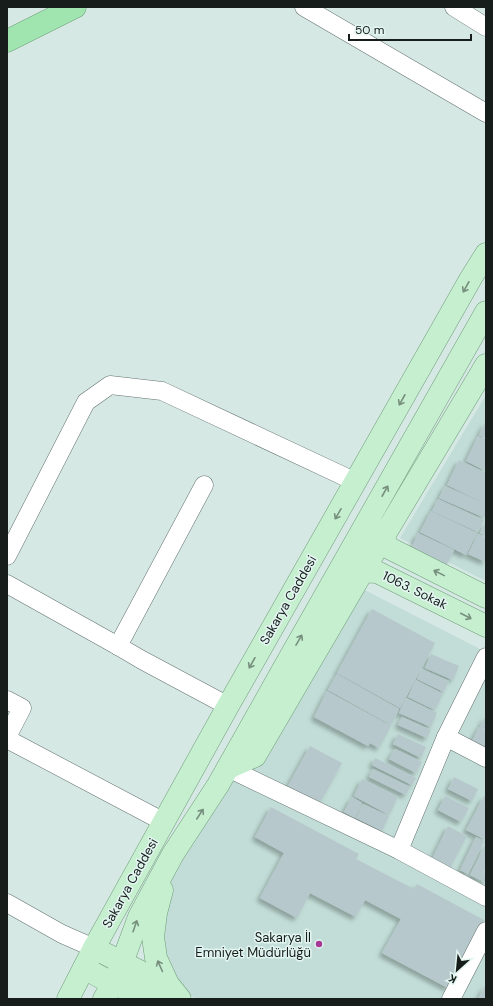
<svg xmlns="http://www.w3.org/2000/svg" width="493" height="1006" font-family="'DM Sans',sans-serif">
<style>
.built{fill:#c2ddd7}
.building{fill:#b7c8cc;filter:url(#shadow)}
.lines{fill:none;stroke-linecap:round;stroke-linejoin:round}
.minor-casing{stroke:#637370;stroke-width:19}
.major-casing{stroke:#709f7b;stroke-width:23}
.highway-casing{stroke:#709f7b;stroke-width:23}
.minor{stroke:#fff;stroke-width:18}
.major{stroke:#c6efcf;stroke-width:22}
.highway{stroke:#a0e5af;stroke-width:22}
.oneway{stroke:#77907e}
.poi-dot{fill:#a83996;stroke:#e3f5f1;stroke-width:1.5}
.labels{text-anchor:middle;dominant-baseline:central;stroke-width:3;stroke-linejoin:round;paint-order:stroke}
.street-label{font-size:13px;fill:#161d1b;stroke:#e3f5f1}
.poi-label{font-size:13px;fill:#161d1b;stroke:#e3f5f1;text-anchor:end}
</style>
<defs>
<filter id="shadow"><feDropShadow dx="-3.5" dy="3.5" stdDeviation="2" flood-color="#0004"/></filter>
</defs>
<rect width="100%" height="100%" fill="#d6e8e4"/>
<!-- built -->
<g class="built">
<polygon points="486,395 486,581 400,538"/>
<polygon points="351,583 486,652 486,999 195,999 158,970 162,883"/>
</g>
<!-- building -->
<g class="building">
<polygon points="486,421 486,438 479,435"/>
<polygon points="478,436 486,440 486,471 466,461"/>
<polygon points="459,460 486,473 486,504 447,485"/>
<polygon points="445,486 486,504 485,518 439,498"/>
<polygon points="438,499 484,520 478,532 432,511"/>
<polygon points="431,511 477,533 466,555 420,532"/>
<polygon points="486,521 486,536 480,533"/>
<polygon points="418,533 454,550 443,572 408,556"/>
<polygon points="478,534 486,538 486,562 468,554"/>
<polygon points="372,609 435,643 400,708 337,673"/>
<polygon points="431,654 459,666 453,680 425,668"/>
<polygon points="422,669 449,681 444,692 417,679"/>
<polygon points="337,674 399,709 391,725 328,690"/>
<polygon points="416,680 443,694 435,710 408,697"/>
<polygon points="327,691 391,726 379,748 370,743 368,746 314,717"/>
<polygon points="406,698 437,713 431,727 399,713"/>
<polygon points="486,715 486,730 480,727"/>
<polygon points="402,717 431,730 427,738 398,725"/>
<polygon points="479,727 486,731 486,749 472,741"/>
<polygon points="398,734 426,747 421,758 393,744"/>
<polygon points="310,746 342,763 320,803 288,786"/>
<polygon points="395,749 422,762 416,773 389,759"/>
<polygon points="375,758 416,778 412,785 372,765"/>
<polygon points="373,769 410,787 406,795 369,777"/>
<polygon points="454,777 478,789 472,801 448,789"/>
<polygon points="362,779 398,797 389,815 354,796"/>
<polygon points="445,796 469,808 461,822 438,810"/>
<polygon points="484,796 486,797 486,840 466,830"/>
<polygon points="352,797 362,803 355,818 344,812"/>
<polygon points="363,804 389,816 382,831 356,818"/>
<polygon points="271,807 359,854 356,859 414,889 417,884 484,920 448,988 382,953 401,919 365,900 356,917 310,893 297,918 260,898 284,853 255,837"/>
<polygon points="448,826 467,836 450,868 432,859"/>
<polygon points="476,837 484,841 468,874 460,870"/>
<polygon points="486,843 486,867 480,880 470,875"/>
<polygon points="486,869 486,883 481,880"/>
<polygon points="486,984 486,999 478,999"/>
</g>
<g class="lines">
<!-- minor casing -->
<g class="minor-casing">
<g id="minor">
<polyline points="304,7 486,113"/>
<polyline points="454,7 486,27"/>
<polyline points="7,556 86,402 110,385 162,391 356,482"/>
<polyline points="7,584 118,646 142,660 228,706"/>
<polyline points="118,646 204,485"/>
<polyline points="7,700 22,708 7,737"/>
<polyline points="446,737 486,758"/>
<polyline points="7,739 164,822"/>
<polyline points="228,768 399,850 486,897"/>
<polyline points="399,850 446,737 486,657"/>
<polyline points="7,903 62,934 94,948"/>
<polyline points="451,999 486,931"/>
</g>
</g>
<!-- major casing -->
<g class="major-casing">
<g id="major">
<polyline points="376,528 389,548 486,597"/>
<polyline points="351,571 377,572 486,626"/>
<polyline points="228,768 255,756 363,571 486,365"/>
<polyline points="162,890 156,913 153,937 156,958 168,984 180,999"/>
<polyline points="94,948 139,971 172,998"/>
<polyline points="84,968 113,984 136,992 145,999"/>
<polyline points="68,999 94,948 228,706 471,278 486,254"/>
<polyline points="104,999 113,984 122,963 139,917 173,854 218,785 280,675 486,312"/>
</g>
</g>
<!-- highway casing -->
<g class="highway-casing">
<polyline id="highway" points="7,41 75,7"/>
</g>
<!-- minor -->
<use href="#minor" class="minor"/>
<!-- major -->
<use href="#major" class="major"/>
<!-- highway -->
<use href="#highway" class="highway"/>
</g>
<!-- one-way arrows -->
<defs><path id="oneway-shaft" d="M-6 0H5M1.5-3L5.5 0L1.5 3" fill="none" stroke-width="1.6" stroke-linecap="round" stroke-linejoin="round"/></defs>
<g class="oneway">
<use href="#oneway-shaft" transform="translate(466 287) rotate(119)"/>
<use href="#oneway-shaft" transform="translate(402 400) rotate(119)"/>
<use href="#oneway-shaft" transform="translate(385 491) rotate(-61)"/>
<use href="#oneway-shaft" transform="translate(338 514) rotate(120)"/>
<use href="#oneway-shaft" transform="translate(439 573) rotate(-154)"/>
<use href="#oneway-shaft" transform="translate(466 616) rotate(27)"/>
<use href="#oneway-shaft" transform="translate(299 640) rotate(-60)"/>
<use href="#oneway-shaft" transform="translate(252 663) rotate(119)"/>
<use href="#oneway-shaft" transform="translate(200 814) rotate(-57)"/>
<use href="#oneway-shaft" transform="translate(135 926) rotate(-71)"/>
<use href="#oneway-shaft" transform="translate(160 966) rotate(-114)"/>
</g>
<!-- markers -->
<circle class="poi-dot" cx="319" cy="944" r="4"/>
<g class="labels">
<!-- street labels -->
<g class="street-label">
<text transform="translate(415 590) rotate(26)">1063. Sokak</text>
<text transform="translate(288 600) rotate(-60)">Sakarya Caddesi</text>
<text transform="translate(130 883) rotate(-61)">Sakarya Caddesi</text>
</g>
<!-- poi labels -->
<g class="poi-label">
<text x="311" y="937">Sakarya İl<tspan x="311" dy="15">Emniyet Müdürlüğü</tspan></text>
</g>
</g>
<!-- border -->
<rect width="493" height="1006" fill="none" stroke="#161d1b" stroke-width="16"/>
<!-- north arrow -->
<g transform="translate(457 970) rotate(207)" stroke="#e3f5f1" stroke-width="3" paint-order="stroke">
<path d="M0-3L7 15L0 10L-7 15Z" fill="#161d1b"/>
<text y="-6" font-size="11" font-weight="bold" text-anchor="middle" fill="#161d1b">K</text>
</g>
<!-- scale -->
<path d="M349 34v6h122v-6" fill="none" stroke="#161d1b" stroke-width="2"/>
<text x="355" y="34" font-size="12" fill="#161d1b" stroke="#e3f5f1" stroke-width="3" paint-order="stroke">50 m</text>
</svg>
